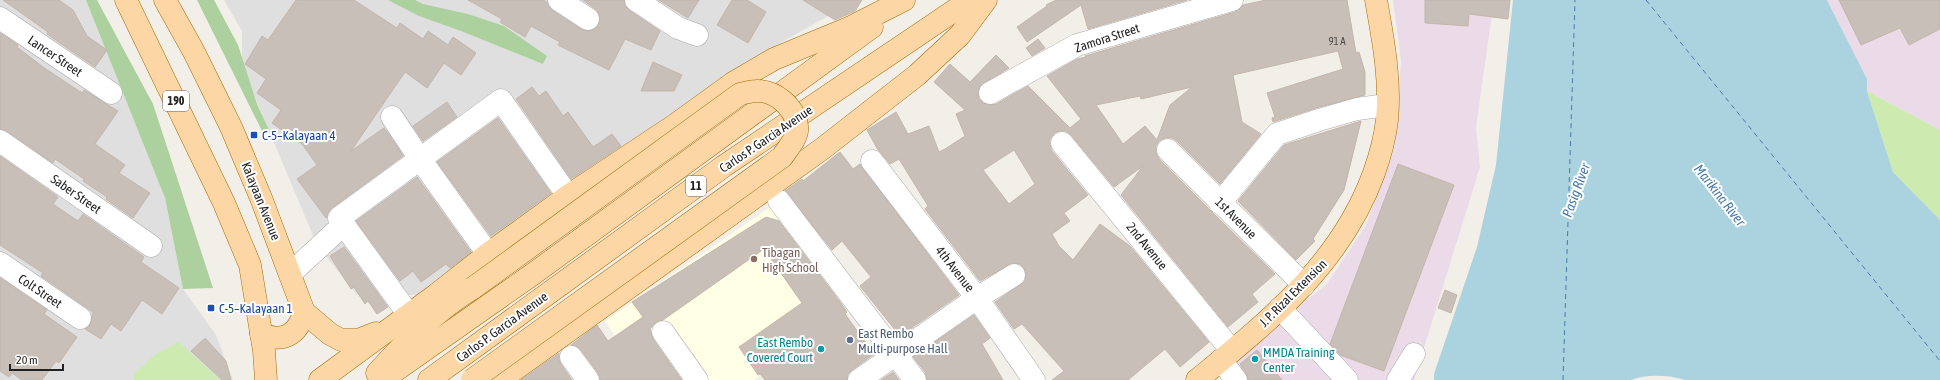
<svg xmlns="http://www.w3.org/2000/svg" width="1940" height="380" font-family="'Asap Condensed',sans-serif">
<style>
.residential{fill:#e0dfdf}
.industrial{fill:#ebdbe8}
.education{fill:#ffffe5}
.grass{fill:#cdebb0}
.forest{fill:#add19e}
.water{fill:#aad3df}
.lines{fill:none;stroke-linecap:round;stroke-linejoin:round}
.ferry{stroke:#4a7aab;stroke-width:1;stroke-dasharray:5 4;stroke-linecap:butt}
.building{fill:#c7bfb8;stroke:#c4b6ab;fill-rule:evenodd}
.minor-casing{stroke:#a9a9a9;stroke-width:23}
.major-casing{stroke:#a06b00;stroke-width:23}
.minor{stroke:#fff;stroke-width:22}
.major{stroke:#fcd6a4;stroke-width:22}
.major-bridge-casing{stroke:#a06b00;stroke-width:23;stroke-linecap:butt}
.major-bridge{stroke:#fcd6a4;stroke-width:22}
.transit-dot{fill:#1a4fb4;stroke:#fff;stroke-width:1.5}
.education-dot{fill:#8d6e63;stroke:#fff;stroke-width:1.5}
.service-dot{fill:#5c6f8a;stroke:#fff;stroke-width:1.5}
.culture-dot{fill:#0f9aa8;stroke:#fff;stroke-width:1.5}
.labels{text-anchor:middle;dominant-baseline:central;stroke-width:4;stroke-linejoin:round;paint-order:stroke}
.number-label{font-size:11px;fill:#4b4948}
.shield{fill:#fff;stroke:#646464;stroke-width:1}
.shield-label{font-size:12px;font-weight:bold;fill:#222}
.street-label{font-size:13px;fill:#222;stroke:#fff}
.transit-label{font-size:13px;fill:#164399;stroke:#fff;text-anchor:start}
.education-label{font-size:13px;fill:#785e54;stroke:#fff;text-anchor:start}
.service-label{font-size:13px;fill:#4e5e75;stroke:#fff;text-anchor:start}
.culture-label{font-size:13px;fill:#0d838f;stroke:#fff;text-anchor:end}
.water-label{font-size:14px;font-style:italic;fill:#4a7aab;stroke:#fff}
</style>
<rect width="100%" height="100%" fill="#f2efe9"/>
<!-- residential -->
<g class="residential">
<polygon points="0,0 87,0 91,5 165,198 183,289 216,335 233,380 0,380"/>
<polygon points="224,0 856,0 740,66 418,295 357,295 317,245 242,66 242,31"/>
</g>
<!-- industrial -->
<g class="industrial">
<polygon points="1393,0 1494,0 1476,127 1480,167 1414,380 1240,380 1227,364 1327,284 1366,225 1395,146 1401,61"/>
<polygon points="1827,0 1940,0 1940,130 1867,91 1867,79"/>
</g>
<!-- education -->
<polygon class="education" points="775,204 849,313 754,380 646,380 605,321"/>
<!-- grass -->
<g class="grass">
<polygon points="1867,91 1940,130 1940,220 1893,172"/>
<polygon points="179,342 220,380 134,380 134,374 156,354"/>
</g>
<!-- forest -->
<g class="forest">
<polygon points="86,0 97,0 153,104 213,288 183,289 165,198"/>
<polygon points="197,0 214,0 238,45 257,104 270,132 264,135"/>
<polygon points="388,0 415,0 423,4 468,14 504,26 547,56 543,64 461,31 419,16"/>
</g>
<!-- water -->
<path class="water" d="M 1513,0 L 1827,0 L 1867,79 L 1867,91 L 1893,172 L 1940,220 L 1940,380 L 1685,380 C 1669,375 1647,374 1631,380 L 1434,380 L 1434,374 L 1477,247 L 1496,165 Z"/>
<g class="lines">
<!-- ferry -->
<g class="ferry">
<polyline points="1646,0 1940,361"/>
<polyline points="1563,380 1575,0"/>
</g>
</g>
<!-- building -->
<g class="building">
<polygon points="3,0 59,0 73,10 87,36 107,50 95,67 47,34 48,32"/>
<polygon points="296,0 354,0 397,28 400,23 423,39 428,31 448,45 453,37 476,53 461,75 444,63 427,88 405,72 351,151 384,128 392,139 389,143 393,140 403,156 332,208 326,218 297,179 317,165 302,144 272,123 281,110 257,93 266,79 245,64 262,36 268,40"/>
<polygon points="468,0 543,0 547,2 552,10 581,29 588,31 593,30 598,26 600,19 599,14 595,9 583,0 624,0 625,6 629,10 660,31 651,50 625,39 609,70 558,45 560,42 531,26 525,37 500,22 502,19"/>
<polygon points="659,0 699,0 688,18"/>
<polygon points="732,0 747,0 766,12 748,43 717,25"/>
<polygon points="803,0 862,0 855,11 835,20"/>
<polygon points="1056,0 1187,0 1088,29 1081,5 1027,42 1017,27 1047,6 1046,5"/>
<path d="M 1266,0 L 1347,0 L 1356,53 L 1359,52 L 1365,72 L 1365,95 L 1316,108 L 1273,122 L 1272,118 L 1275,117 L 1267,93 L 1343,69 L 1338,51 L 1233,75 L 1242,122 L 1261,134 L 1220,184 L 1177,141 L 1172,138 L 1165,138 L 1159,141 L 1156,146 L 1156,153 L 1159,159 L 1212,212 L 1275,274 L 1252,294 L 1258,302 L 1228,327 L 1121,195 L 1143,166 L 1114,187 L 1071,135 L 1066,131 L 1060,131 L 1054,133 L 1050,139 L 1050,145 L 1052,151 L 1088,195 L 1064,213 L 1070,221 L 1052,234 L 1059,246 L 1073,260 L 1100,224 L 1130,246 L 1209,342 L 1180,367 L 1165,349 L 1128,380 L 1052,380 L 1064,371 L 1022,324 L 1014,329 L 995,302 L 1025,281 L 1026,274 L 1024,268 L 1020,264 L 1013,263 L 980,281 L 925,209 L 928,206 L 899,159 L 890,164 L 878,150 L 867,130 L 896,112 L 908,134 L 929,126 L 939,152 L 945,149 L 965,136 L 956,114 L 965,110 L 934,82 L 950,64 L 970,82 L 996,55 L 1009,68 L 980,86 L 978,93 L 979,99 L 983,103 L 989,105 L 996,104 L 1028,86 L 1070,128 L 1081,119 L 1047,76 L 1077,59 L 1086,57 L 1085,56 L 1235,12 L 1243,5 ZM 1192,87 L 1170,105 L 1157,140 L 1145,126 L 1123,144 L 1096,105 L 1140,96 L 1141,99 ZM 1014,150 L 1035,184 L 1009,204 L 983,170 Z"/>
<polygon points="1425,0 1510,0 1508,19 1469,14 1468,26 1425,23"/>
<polygon points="1839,0 1940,0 1940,29 1909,45 1900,28 1861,45"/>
<polygon points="0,33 18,45 17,47 43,67 82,93 84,90 118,111 95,144 125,165 119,173 150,193 133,218 106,199 107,197 83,181 84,179 55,159 53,163 7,131 0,129"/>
<polygon points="1038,39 1045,48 1032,56 1026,48"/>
<polygon points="653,62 682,75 674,91 641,91"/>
<polygon points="532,87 539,96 546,91 563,116 568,112 593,147 612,134 621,146 571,179 516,99"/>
<polygon points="447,102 457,117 423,141 413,126"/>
<polygon points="498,118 551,193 491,236 437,162"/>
<polygon points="1361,121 1344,190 1313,239 1315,241 1296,260 1238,201 1284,145"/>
<polygon points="840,152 853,169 860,164 959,295 900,336 860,286 871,277 842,241 832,250 785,191 802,179 803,181"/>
<polygon points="0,156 58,197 53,204 78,221 83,214 144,257 141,262 179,288 162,314 142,300 121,331 111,324 101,339 85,329 90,325 93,312 41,276 43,273 0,245"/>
<polygon points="1398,164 1454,185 1384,371 1340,355 1330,344"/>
<polygon points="417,177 471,252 450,268 446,264 421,282 413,271 400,281 356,221"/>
<polygon points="766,217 779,221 841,303 847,312 845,314 874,354 852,370 848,374 847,380 765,380 760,374 758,375 739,347 802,303 764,249 663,320 656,322 650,329 653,339 682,380 600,380 598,373 581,350 576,346 571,345 597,325 608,341 643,317 632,302"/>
<polygon points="344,247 388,307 377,314 368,301 365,304 354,287 351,289 330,256"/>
<polygon points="0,278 47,310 44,314 77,337 59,363 56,361 42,380 22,380 12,373 9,377 0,371"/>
<polygon points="1445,290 1457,295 1451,313 1438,308"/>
<polygon points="974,315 990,338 982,344 1003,380 927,380 925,372 913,357"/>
<polygon points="205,338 226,361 231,380 222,380 191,351"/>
<polygon points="1257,350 1282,380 1248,380 1246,373 1240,364"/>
<polygon points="559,353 559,359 561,364 572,380 521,380"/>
<polygon points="893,372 899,380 881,380"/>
</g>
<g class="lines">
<!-- minor casing -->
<g class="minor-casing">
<g id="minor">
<polyline points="559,0 588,19"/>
<polyline points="636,0 678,28 697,35"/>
<polyline points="0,18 111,93"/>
<polyline points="990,93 1077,45 1232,0"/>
<polyline points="392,117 420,159 488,254"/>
<polyline points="0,141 151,246"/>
<polyline points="1062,143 1232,351"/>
<polyline points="1168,150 1304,285"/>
<polyline points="872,161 977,298 1034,380"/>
<polyline points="779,201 915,380"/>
<polyline points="1220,203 1277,134 1319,120 1357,109 1387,105"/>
<polyline points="0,263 80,318"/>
<polyline points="290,274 343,225"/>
<polyline points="1280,308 1347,380"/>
<polyline points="409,315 339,218 501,100 568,196"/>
<polyline points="663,332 697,380"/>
<polyline points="571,357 588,380"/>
<polyline points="1221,360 1236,380"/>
<polyline points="859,380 977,298 1014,275"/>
<polyline points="1398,380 1414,354"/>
</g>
</g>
<!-- major casing -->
<g class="major-casing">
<g id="major">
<polyline points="126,0 224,203 250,265 264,351 266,380"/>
<polyline points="165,0 194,52 231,127 261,198 304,312 330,334 341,340 358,340 376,333"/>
<path d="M 261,334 C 283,343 298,335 304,312"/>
<path d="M 377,373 C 406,341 436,311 473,288"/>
<polyline points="320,380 437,294 488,254 568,196 675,125 733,83 774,59 849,28 904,0"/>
<polyline points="382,380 533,274 872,27"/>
<polyline points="429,380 724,166 970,0"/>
<polyline points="500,380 822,149 917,75 960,35 986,0"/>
<path d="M 1197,380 C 1269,321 1341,264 1374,173 C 1380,156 1385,138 1387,120 C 1391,80 1383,39 1376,0"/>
</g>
</g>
<!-- minor -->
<use href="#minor" class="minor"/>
<!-- major -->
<use href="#major" class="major"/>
<!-- major-bridge casing -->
<g class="major-bridge-casing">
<path id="major-bridge" d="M 472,380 L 782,157 C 788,148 799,137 797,126 C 795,107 775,90 756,91 C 751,91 745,93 740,94 L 473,288"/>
</g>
<!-- major-bridge -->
<use href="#major-bridge" class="major-bridge"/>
</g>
<!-- markers -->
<g class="transit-dot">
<rect x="250" y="131" width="8" height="8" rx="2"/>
<rect x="207" y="304" width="8" height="8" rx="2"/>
</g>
<circle class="education-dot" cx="754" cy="259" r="4"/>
<circle class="service-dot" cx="850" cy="340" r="4"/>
<g class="culture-dot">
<circle cx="821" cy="349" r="4"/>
<circle cx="1255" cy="359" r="4"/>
</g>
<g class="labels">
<!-- number labels -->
<g class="number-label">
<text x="1337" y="41">91 A</text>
</g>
<!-- shield labels -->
<g class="shield">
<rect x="163" y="91" width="26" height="20" rx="3"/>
<rect x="686" y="176" width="20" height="20" rx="3"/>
</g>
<g class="shield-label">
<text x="176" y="101">190</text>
<text x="696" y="186">11</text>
</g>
<!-- street labels -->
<g class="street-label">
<text transform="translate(1107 38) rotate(-18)">Zamora Street</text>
<text transform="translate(55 56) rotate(34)">Lancer Street</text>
<text transform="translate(766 139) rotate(-34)">Carlos P. Garcia Avenue</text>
<text transform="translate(76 194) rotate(35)">Saber Street</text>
<text transform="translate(261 201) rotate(68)">Kalayaan Avenue</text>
<text transform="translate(1236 218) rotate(45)">1st Avenue</text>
<text transform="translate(1147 246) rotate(51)">2nd Avenue</text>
<text transform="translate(955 269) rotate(52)">4th Avenue</text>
<text transform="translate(40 291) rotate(34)">Colt Street</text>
<text transform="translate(1293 293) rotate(-45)">J. P. Rizal Extension</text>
<text transform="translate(502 327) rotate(-36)">Carlos P. Garcia Avenue</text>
</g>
<!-- transit labels -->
<g class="transit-label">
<text x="262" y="135">C-5–Kalayaan 4</text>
<text x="219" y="308">C-5–Kalayaan 1</text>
</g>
<!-- education labels -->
<g class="education-label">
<text x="762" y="252">Tibagan<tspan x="762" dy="15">High School</tspan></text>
</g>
<!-- service labels -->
<g class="service-label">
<text x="858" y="333">East Rembo<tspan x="858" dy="15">Multi-purpose Hall</tspan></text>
</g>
<!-- culture labels -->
<g class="culture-label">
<text x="813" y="342">East Rembo<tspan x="813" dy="15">Covered Court</tspan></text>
<text x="1263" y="352" text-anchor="start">MMDA Training<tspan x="1263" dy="15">Center</tspan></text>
</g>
<!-- water labels -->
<g class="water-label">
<text transform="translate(1576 190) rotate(-70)">Pasig River</text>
<text transform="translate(1720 195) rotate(52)">Marikina River</text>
</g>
</g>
<!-- scale -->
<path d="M10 364v6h53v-6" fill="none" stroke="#222222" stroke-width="2"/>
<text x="16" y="364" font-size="12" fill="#222222" stroke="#ffffff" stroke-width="3" paint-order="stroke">20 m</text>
</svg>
